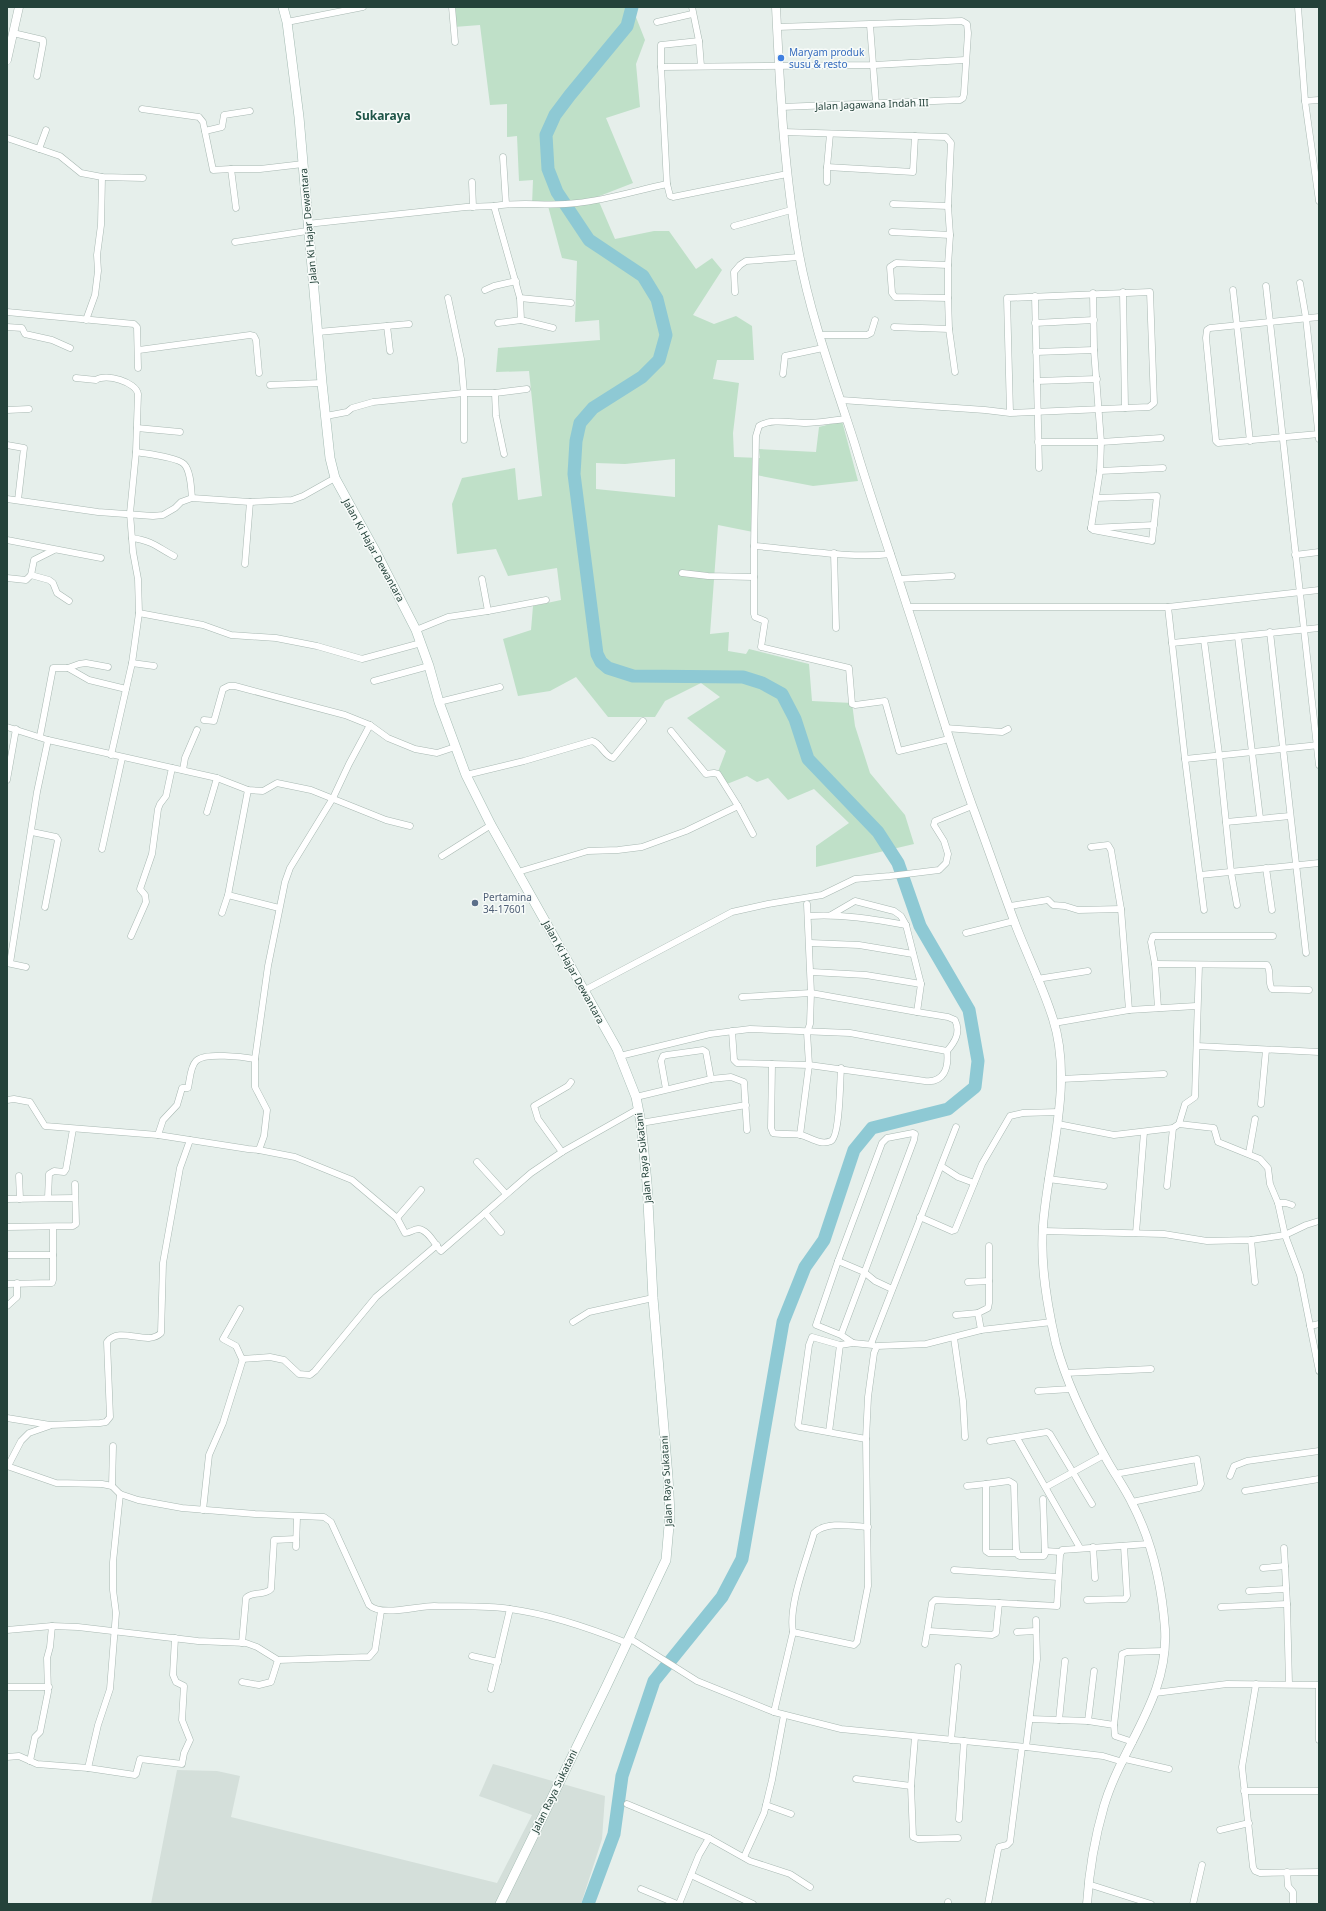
<svg xmlns="http://www.w3.org/2000/svg" width="1326" height="1911" font-family="'Noto Sans',sans-serif">
<style>
.built{fill:#d4dfda}
.green{fill:#bfe0c8;fill-rule:evenodd}
.lines{fill:none;stroke-linecap:round;stroke-linejoin:round}
.river{stroke:#8ec9d4;stroke-width:13}
.minor-casing{stroke:#a8b8b2;stroke-width:7}
.tertiary-casing{stroke:#a8b8b2;stroke-width:9}
.secondary-casing{stroke:#a4bbb3;stroke-width:10}
.minor{stroke:#fff;stroke-width:6}
.tertiary{stroke:#fff;stroke-width:8}
.secondary{stroke:#fff;stroke-width:9}
.shop-dot{fill:#3f7fe0;stroke:#f7fbf9;stroke-width:1.5}
.service-dot{fill:#5c6f8a;stroke:#f7fbf9;stroke-width:1.5}
.labels{text-anchor:middle;dominant-baseline:central;stroke-width:3;stroke-linejoin:round;paint-order:stroke}
.shop-label{font-size:10px;fill:#366cbe;stroke:#f7fbf9;text-anchor:start}
.street-label{font-size:10px;fill:#24423a;stroke:#f7fbf9}
.service-label{font-size:10px;fill:#4e5e75;stroke:#f7fbf9;text-anchor:start}
.quarter-label{font-size:12px;font-weight:bold;fill:#1f5548;stroke:#f7fbf9}
</style>
<rect width="100%" height="100%" fill="#e6efeb"/>
<!-- built -->
<polygon class="built" points="493,1764 605,1796 602,1839 581,1904 151,1904 177,1770 217,1771 240,1776 231,1817 497,1883 532,1815 479,1796"/>
<!-- green -->
<path class="green" d="M 453,7 L 632,7 L 645,40 L 636,64 L 640,107 L 606,118 L 633,183 L 597,197 L 615,239 L 654,231 L 669,231 L 696,269 L 712,258 L 722,270 L 693,315 L 714,324 L 736,316 L 752,326 L 754,360 L 717,360 L 713,379 L 739,383 L 733,433 L 734,457 L 760,458 L 759,449 L 816,452 L 819,427 L 842,421 L 858,481 L 813,486 L 756,475 L 753,532 L 718,525 L 710,634 L 729,632 L 728,651 L 746,654 L 749,649 L 809,664 L 812,701 L 852,703 L 855,726 L 870,773 L 905,815 L 914,844 L 816,867 L 816,846 L 849,823 L 814,789 L 788,800 L 768,778 L 757,782 L 747,776 L 722,786 L 716,777 L 726,751 L 687,718 L 720,697 L 701,683 L 665,701 L 655,717 L 608,717 L 576,677 L 550,691 L 518,696 L 503,639 L 531,630 L 533,606 L 561,600 L 557,568 L 508,576 L 496,549 L 457,554 L 452,504 L 462,478 L 515,468 L 518,500 L 542,496 L 529,371 L 496,372 L 498,348 L 600,340 L 599,320 L 575,322 L 577,261 L 562,258 L 548,206 L 532,205 L 533,180 L 519,181 L 517,136 L 507,137 L 507,104 L 490,105 L 480,25 L 454,27 ZM 675,459 L 675,497 L 596,489 L 596,463 L 625,464 Z"/>
<g class="lines">
<!-- river -->
<polyline class="river" points="588,1904 614,1834 622,1776 654,1681 722,1597 742,1559 783,1322 805,1267 824,1240 854,1150 872,1128 948,1109 975,1087 978,1061 969,1010 920,926 898,863 878,832 808,759 795,719 782,694 762,683 743,677 633,676 608,668 601,662 597,654 574,474 576,441 580,423 593,408 642,377 659,360 666,335 657,299 643,276 589,240 557,192 548,169 546,135 555,115 570,95 627,26 632,7"/>
<!-- minor casing -->
<g class="minor-casing">
<g id="minor">
<polyline points="452,7 455,42"/>
<polyline points="692,7 699,41 701,66"/>
<polyline points="1298,7 1305,101 1319,201"/>
<polyline points="287,22 363,7"/>
<polyline points="657,22 692,14"/>
<polyline points="870,25 876,104"/>
<polyline points="777,27 962,21 967,24 968,33 964,94 963,98 960,100 781,107"/>
<polyline points="13,33 43,40 43,44 37,76"/>
<polyline points="661,67 661,45 699,41"/>
<polyline points="1305,101 1319,100"/>
<polyline points="142,109 199,117 203,122 213,170 231,169"/>
<polyline points="205,131 222,127 224,115 250,111"/>
<polyline points="783,132 946,137 951,143 948,206 950,235 948,265 948,298 949,329 955,372"/>
<polyline points="7,138 60,156 81,173 102,177 143,178"/>
<polyline points="39,149 46,130"/>
<polyline points="503,157 506,204"/>
<polyline points="827,167 830,134"/>
<polyline points="787,174 673,197 670,196 667,184 661,67 874,65 965,60"/>
<polyline points="472,182 473,207"/>
<polyline points="827,182 827,167 913,172 915,136"/>
<polyline points="893,204 948,206"/>
<path d="M 494,206 C 522,201 549,207 577,203 C 607,200 638,190 667,184"/>
<polyline points="236,208 231,169 260,169 303,164"/>
<polyline points="307,224 466,207 494,206 520,298 571,303"/>
<polyline points="734,226 791,210"/>
<polyline points="892,232 950,235"/>
<polyline points="235,242 307,231"/>
<polyline points="948,265 896,263 890,267 892,293 895,297 948,298"/>
<polyline points="1300,283 1306,318 1319,439"/>
<polyline points="1266,286 1319,765"/>
<polyline points="485,290 494,286 516,281"/>
<polyline points="1233,290 1250,441"/>
<polyline points="735,292 734,272 740,265 746,261 799,257"/>
<polyline points="1123,292 1125,408"/>
<polyline points="1035,296 1039,468"/>
<polyline points="448,298 461,359 464,393 464,440"/>
<polyline points="520,298 521,320 553,328"/>
<polyline points="7,312 134,324 137,327 138,368"/>
<polyline points="1319,317 1210,328 1207,330 1206,338 1216,441 1218,443 1319,434"/>
<polyline points="86,320 95,295 98,271 97,255 101,225 102,177"/>
<polyline points="498,323 521,320"/>
<polyline points="1035,323 1094,320"/>
<polyline points="387,326 390,351"/>
<polyline points="7,327 22,328 25,334 52,340 70,348"/>
<polyline points="894,327 949,329"/>
<polyline points="318,332 409,324"/>
<polyline points="819,335 867,335 871,333 875,320"/>
<polyline points="139,350 250,335 254,336 256,340 259,373"/>
<polyline points="1036,352 1094,350"/>
<polyline points="783,374 785,356 823,348"/>
<path d="M 76,378 L 96,380 C 106,373 136,382 138,394 L 136,452 C 147,454 177,457 184,464 C 191,471 191,489 192,498"/>
<polyline points="1037,381 1097,379"/>
<polyline points="270,385 322,383"/>
<polyline points="495,393 496,416 504,454"/>
<polyline points="841,400 985,410 1010,413 1149,407 1154,403 1150,292 1007,298 1010,413"/>
<polyline points="7,410 29,409"/>
<polyline points="326,416 347,412 352,408 373,402 464,393 495,393 527,389"/>
<path d="M 847,419 C 833,420 819,423 806,423 C 791,423 772,418 759,426 L 756,436 L 754,546 C 795,549 850,559 891,554"/>
<polyline points="137,428 180,432"/>
<polyline points="1038,442 1101,442 1161,438"/>
<polyline points="7,445 24,448 18,500"/>
<polyline points="1100,471 1163,468"/>
<polyline points="7,499 98,512 153,516 163,515 175,508 181,502 192,498 250,502 292,500 303,496 335,478"/>
<polyline points="1091,528 1100,471 1101,442 1094,350 1093,293"/>
<polyline points="1091,528 1093,530 1152,541 1157,496 1096,498"/>
<polyline points="1091,528 1154,525"/>
<path d="M 132,538 C 153,541 157,547 174,556"/>
<polyline points="7,540 101,558"/>
<polyline points="754,546 754,614 755,617 765,621 761,647 849,668 852,704 855,705 885,701 899,751 949,739"/>
<polyline points="834,553 836,628"/>
<polyline points="1295,555 1319,552"/>
<polyline points="245,564 250,502"/>
<polyline points="682,573 708,576 754,577"/>
<polyline points="31,575 49,580 53,583 57,593 69,601"/>
<polyline points="7,578 26,580 31,575 34,560 54,550"/>
<polyline points="482,579 488,611"/>
<polyline points="898,579 952,576"/>
<polyline points="908,607 1168,607 1319,590"/>
<polyline points="1168,607 1185,759 1204,910"/>
<polyline points="139,613 203,625 231,635 276,638 317,646 362,659 421,643"/>
<polyline points="416,630 448,617 488,611 546,600"/>
<polyline points="1270,632 1306,953"/>
<polyline points="1238,637 1260,818"/>
<polyline points="1204,640 1219,754 1231,872 1237,905"/>
<polyline points="1172,643 1319,628"/>
<polyline points="132,663 154,666"/>
<polyline points="68,668 89,680 126,689"/>
<polyline points="374,681 429,666"/>
<polyline points="439,702 500,687"/>
<polyline points="204,720 214,721 223,689 229,686 235,686 345,715 370,725 388,738 415,749 437,753 455,747"/>
<polyline points="7,727 48,740 217,778 248,790 263,791 277,783 311,790 386,820 410,826"/>
<polyline points="945,728 1002,732 1008,729"/>
<polyline points="671,731 706,774 714,773 718,774 738,806 753,834"/>
<polyline points="40,736 53,668 68,668 79,664 86,663 108,667"/>
<polyline points="111,755 132,663 139,613 138,579 133,552 130,513 136,452"/>
<polyline points="1185,759 1319,745"/>
<polyline points="183,770 185,758 197,730"/>
<path d="M 466,775 L 524,761 L 592,741 C 601,743 604,756 613,758 L 643,721"/>
<polyline points="7,780 16,729"/>
<polyline points="207,812 217,778"/>
<polyline points="1226,822 1290,816"/>
<polyline points="32,832 56,837 58,840 45,907"/>
<polyline points="1091,847 1108,845 1111,850 1121,909 1129,1010"/>
<polyline points="102,849 122,758"/>
<polyline points="442,856 491,825"/>
<polyline points="1266,868 1272,910"/>
<polyline points="518,872 588,851 618,850 642,847 686,831 738,806"/>
<polyline points="1200,875 1319,863"/>
<polyline points="228,895 279,908"/>
<polyline points="1010,906 1048,900 1053,905 1065,906 1078,910 1121,909"/>
<polyline points="222,913 228,895 248,790"/>
<path d="M 809,916 C 842,914 873,919 906,925"/>
<polyline points="966,933 1014,921"/>
<polyline points="131,936 146,902 145,895 140,889 152,854 158,809 160,804 166,796 172,768"/>
<polyline points="810,943 859,945 913,954"/>
<polyline points="7,963 26,967"/>
<polyline points="10,963 37,792 48,740"/>
<path d="M 1155,964 L 1267,965 C 1272,972 1267,982 1272,989 L 1309,990"/>
<polyline points="812,972 866,975 921,984"/>
<polyline points="1037,979 1088,971"/>
<polyline points="585,990 732,912 768,904 822,895 855,879 890,876 939,870 946,863 948,854 944,841 934,825 935,821 972,806"/>
<polyline points="742,997 811,993 917,1012 921,984 906,925 901,916 894,911 855,901 831,915"/>
<polyline points="1158,1008 1155,964 1151,942 1153,936 1273,936"/>
<polyline points="1054,1023 1129,1010 1196,1006"/>
<path d="M 732,1031 L 734,1060 L 737,1063 L 809,1065 L 925,1081 C 944,1083 949,1068 947,1051"/>
<polyline points="1197,1046 1319,1052"/>
<path d="M 620,1056 L 710,1034 L 750,1029 L 850,1033 L 947,1051 C 955,1042 961,1032 955,1020 L 948,1017 L 917,1012"/>
<path d="M 772,1064 L 771,1128 L 773,1133 C 782,1135 792,1133 801,1135 C 810,1137 820,1146 831,1141 C 840,1136 840,1080 841,1068"/>
<polyline points="1061,1079 1164,1074"/>
<polyline points="666,1089 661,1061 663,1056 667,1055 703,1050 706,1052 711,1079"/>
<polyline points="636,1097 711,1079 731,1077 744,1082 747,1130"/>
<polyline points="7,1100 14,1099 30,1102 45,1126 158,1135 248,1149 259,1150 264,1136 267,1110 255,1087 255,1059 268,966 285,882 290,868 333,798 349,764 370,725"/>
<polyline points="1261,1104 1266,1050"/>
<polyline points="641,1123 746,1105"/>
<polyline points="1058,1124 1114,1135 1173,1128 1179,1124 1214,1128 1218,1142 1260,1159 1268,1168 1270,1184 1278,1203 1285,1235 1300,1275 1319,1371"/>
<polyline points="1179,1124 1185,1104 1195,1097 1199,965"/>
<path d="M 158,1135 L 163,1120 L 177,1105 L 182,1088 L 188,1088 C 190,1080 190,1067 196,1061 C 205,1052 244,1057 255,1059"/>
<polyline points="800,1135 809,1065 807,1032 810,1024 811,993 807,904"/>
<path d="M 259,1150 L 295,1157 L 352,1180 L 397,1218 L 405,1233 C 410,1233 414,1229 418,1229 C 428,1229 435,1245 441,1251 L 531,1173 L 562,1152 L 638,1109"/>
<polyline points="562,1152 538,1119 534,1106 568,1086 571,1082"/>
<polyline points="1249,1153 1255,1119"/>
<polyline points="477,1162 506,1194"/>
<polyline points="941,1166 958,1177 974,1183"/>
<polyline points="19,1176 20,1199"/>
<polyline points="1048,1179 1104,1186"/>
<polyline points="1167,1186 1173,1128"/>
<polyline points="48,1198 49,1174 54,1171 64,1172 66,1169 73,1129"/>
<polyline points="7,1199 75,1198"/>
<polyline points="1278,1203 1286,1203 1292,1205"/>
<polyline points="485,1213 501,1232"/>
<polyline points="920,1217 952,1231 955,1230 982,1164 1010,1116 1023,1113 1059,1112"/>
<polyline points="397,1218 421,1190"/>
<polyline points="7,1227 73,1226 76,1224 75,1184"/>
<polyline points="1043,1231 1164,1234 1207,1241 1251,1240 1285,1235 1306,1225 1319,1221"/>
<polyline points="1136,1233 1144,1132"/>
<polyline points="1251,1240 1255,1282"/>
<polyline points="7,1255 53,1255"/>
<polyline points="838,1261 864,1272 875,1281 892,1289"/>
<polyline points="968,1282 989,1281"/>
<polyline points="7,1284 52,1283 53,1280 53,1227"/>
<polyline points="7,1306 17,1297 17,1283"/>
<polyline points="240,1309 223,1339 236,1346 242,1359 270,1357 284,1360 299,1374 310,1375 315,1371 376,1297 437,1245"/>
<polyline points="956,1315 978,1313"/>
<polyline points="573,1322 589,1312 653,1298"/>
<polyline points="1310,1326 1319,1324"/>
<polyline points="981,1330 978,1313 988,1308 989,1303 989,1246"/>
<polyline points="841,1335 816,1325 838,1261 882,1143 887,1138 913,1133 915,1134 914,1140 841,1335 853,1343"/>
<polyline points="954,1338 963,1401 965,1437"/>
<polyline points="871,1344 956,1127"/>
<polyline points="1065,1373 1151,1369"/>
<polyline points="1038,1391 1071,1389"/>
<path d="M 7,1418 L 50,1425 L 100,1423 L 106,1422 L 110,1417 L 107,1342 C 120,1325 147,1347 161,1333 L 163,1263 L 180,1168 L 190,1140"/>
<polyline points="829,1432 840,1345"/>
<polyline points="1017,1438 1080,1548"/>
<polyline points="866,1439 800,1427 798,1425 809,1345 812,1337 840,1345 853,1343 873,1345"/>
<polyline points="990,1441 1047,1432 1050,1434 1092,1504"/>
<path d="M 7,1466 L 56,1483 L 102,1484 L 112,1486 L 120,1494 L 138,1500 L 182,1508 L 255,1514 L 324,1517 L 331,1522 L 369,1605 C 381,1617 417,1606 434,1606 C 459,1607 485,1605 510,1609 C 548,1614 592,1629 627,1643"/>
<polyline points="8,1466 21,1441 29,1433 49,1426"/>
<polyline points="1115,1474 1197,1459 1201,1484 1199,1488 1132,1502"/>
<polyline points="1230,1476 1234,1466 1247,1461 1319,1451"/>
<polyline points="112,1486 113,1446"/>
<polyline points="967,1486 986,1484"/>
<polyline points="1046,1487 1104,1455"/>
<polyline points="1245,1491 1319,1479"/>
<polyline points="120,1494 113,1562 113,1590 116,1613 110,1689 98,1725 88,1768 135,1775 136,1774 140,1759 182,1764 184,1753 190,1740 182,1720 184,1686 176,1682 173,1675 175,1638"/>
<polyline points="203,1510 209,1455 223,1423 243,1359"/>
<polyline points="296,1547 297,1517"/>
<polyline points="1093,1547 1095,1578"/>
<polyline points="1284,1548 1287,1604 1289,1684"/>
<polyline points="1045,1551 1061,1552"/>
<polyline points="1017,1553 989,1553 986,1551 986,1484 1009,1481 1014,1484 1016,1549 1018,1555 1020,1556 1044,1556 1045,1554 1043,1499"/>
<polyline points="1263,1568 1285,1566"/>
<polyline points="954,1570 1058,1577"/>
<polyline points="1249,1591 1286,1589"/>
<polyline points="1087,1600 1125,1599 1127,1596 1124,1546"/>
<polyline points="1221,1607 1287,1604"/>
<polyline points="7,1630 52,1626 78,1627 198,1641 246,1643 257,1647 278,1660 369,1657 375,1650 381,1611"/>
<polyline points="929,1631 992,1635 996,1633 999,1603 1057,1606 1060,1555 1062,1550 1148,1544"/>
<path d="M 793,1632 C 788,1605 807,1559 814,1533 C 826,1521 852,1526 868,1527"/>
<polyline points="1017,1632 1036,1631"/>
<polyline points="629,1638 697,1681 774,1712 841,1729 1026,1747 1103,1756 1123,1762"/>
<path d="M 242,1643 L 246,1598 C 252,1591 265,1596 271,1589 L 274,1540 L 296,1539"/>
<polyline points="925,1644 932,1603 935,1600 999,1603"/>
<polyline points="472,1656 498,1662"/>
<polyline points="242,1682 259,1685 271,1682 278,1660"/>
<polyline points="1256,1684 1242,1767 1253,1867 1255,1871 1260,1873 1319,1872"/>
<polyline points="7,1687 49,1687"/>
<polyline points="1319,1688 1319,1740"/>
<polyline points="491,1689 510,1609"/>
<polyline points="1155,1693 1227,1684 1319,1685"/>
<polyline points="774,1712 793,1632 854,1645 857,1642 868,1586 866,1439 868,1397 874,1353 877,1346 926,1344 981,1330 1052,1322"/>
<polyline points="1030,1719 1088,1721 1114,1725 1115,1736 1133,1742"/>
<polyline points="1059,1720 1065,1661"/>
<polyline points="1088,1721 1094,1671"/>
<polyline points="1114,1725 1122,1654 1127,1652 1164,1651"/>
<polyline points="915,1737 911,1786 913,1837 918,1839 958,1838"/>
<polyline points="951,1740 958,1667"/>
<polyline points="1026,1747 1037,1659 1036,1620"/>
<polyline points="7,1757 19,1756 37,1764 88,1768"/>
<polyline points="1125,1759 1169,1769"/>
<polyline points="30,1761 35,1737 40,1732 48,1692 47,1658 50,1647 52,1626"/>
<polyline points="856,1779 911,1786"/>
<polyline points="1244,1791 1319,1791"/>
<polyline points="627,1804 709,1838"/>
<polyline points="766,1805 791,1814"/>
<polyline points="959,1819 964,1741"/>
<polyline points="1220,1830 1249,1823"/>
<polyline points="744,1857 764,1813 772,1780 784,1715"/>
<polyline points="1287,1872 1288,1886 1293,1892 1293,1904"/>
<polyline points="691,1875 753,1904"/>
<polyline points="1088,1884 1151,1904"/>
<polyline points="641,1889 677,1904"/>
<polyline points="679,1904 699,1855 709,1838 750,1861 790,1874 810,1887"/>
<polyline points="948,1904 948,1902"/>
<polyline points="988,1904 998,1850 999,1847 1007,1845 1010,1842 1022,1747"/>
<polyline points="1193,1904 1202,1865"/>
</g>
</g>
<!-- tertiary casing -->
<g class="tertiary-casing">
<g id="tertiary">
<path d="M 776,7 C 780,90 784,173 799,254 C 811,319 835,382 855,445 C 871,499 890,552 907,606 C 929,672 948,739 972,805 C 987,845 1001,886 1016,926 C 1028,957 1043,987 1053,1019 C 1074,1084 1048,1159 1043,1226 C 1040,1265 1047,1305 1056,1344 C 1067,1385 1087,1425 1108,1462 C 1116,1476 1126,1490 1133,1505 C 1152,1542 1162,1588 1165,1629 C 1169,1698 1122,1745 1104,1806 C 1095,1837 1089,1872 1087,1904"/>
<polyline points="7,60 19,7"/>
</g>
</g>
<!-- secondary casing -->
<g class="secondary-casing">
<polyline id="secondary" points="283,7 287,22 299,117 322,383 330,458 335,478 378,556 416,630 429,666 439,702 466,775 491,825 617,1049 636,1097 641,1123 647,1183 653,1298 668,1477 670,1514 666,1560 606,1687 500,1904"/>
</g>
<!-- minor -->
<use href="#minor" class="minor"/>
<!-- tertiary -->
<use href="#tertiary" class="tertiary"/>
<!-- secondary -->
<use href="#secondary" class="secondary"/>
</g>
<!-- markers -->
<circle class="shop-dot" cx="781" cy="58" r="4"/>
<circle class="service-dot" cx="475" cy="903" r="4"/>
<g class="labels">
<!-- shop labels -->
<g class="shop-label">
<text x="789" y="52">Maryam produk<tspan x="789" dy="12">susu &amp; resto</tspan></text>
</g>
<!-- street labels -->
<g class="street-label">
<text transform="translate(872 104) rotate(-2)">Jalan Jagawana Indah III</text>
<text transform="translate(308 226) rotate(-95)">Jalan Ki Hajar Dewantara</text>
<text transform="translate(374 550) rotate(61)">Jalan Ki Hajar Dewantara</text>
<text transform="translate(574 972) rotate(61)">Jalan Ki Hajar Dewantara</text>
<text transform="translate(643 1158) rotate(-96)">Jalan Raya Sukatani</text>
<text transform="translate(666 1481) rotate(-93)">Jalan Raya Sukatani</text>
<text transform="translate(554 1791) rotate(-64)">Jalan Raya Sukatani</text>
</g>
<!-- service labels -->
<g class="service-label">
<text x="483" y="897">Pertamina<tspan x="483" dy="12">34-17601</tspan></text>
</g>
<!-- quarter labels -->
<g class="quarter-label">
<text x="383" y="115">Sukaraya</text>
</g>
</g>
<!-- border -->
<rect width="1326" height="1911" fill="none" stroke="#24423a" stroke-width="16"/>
</svg>
